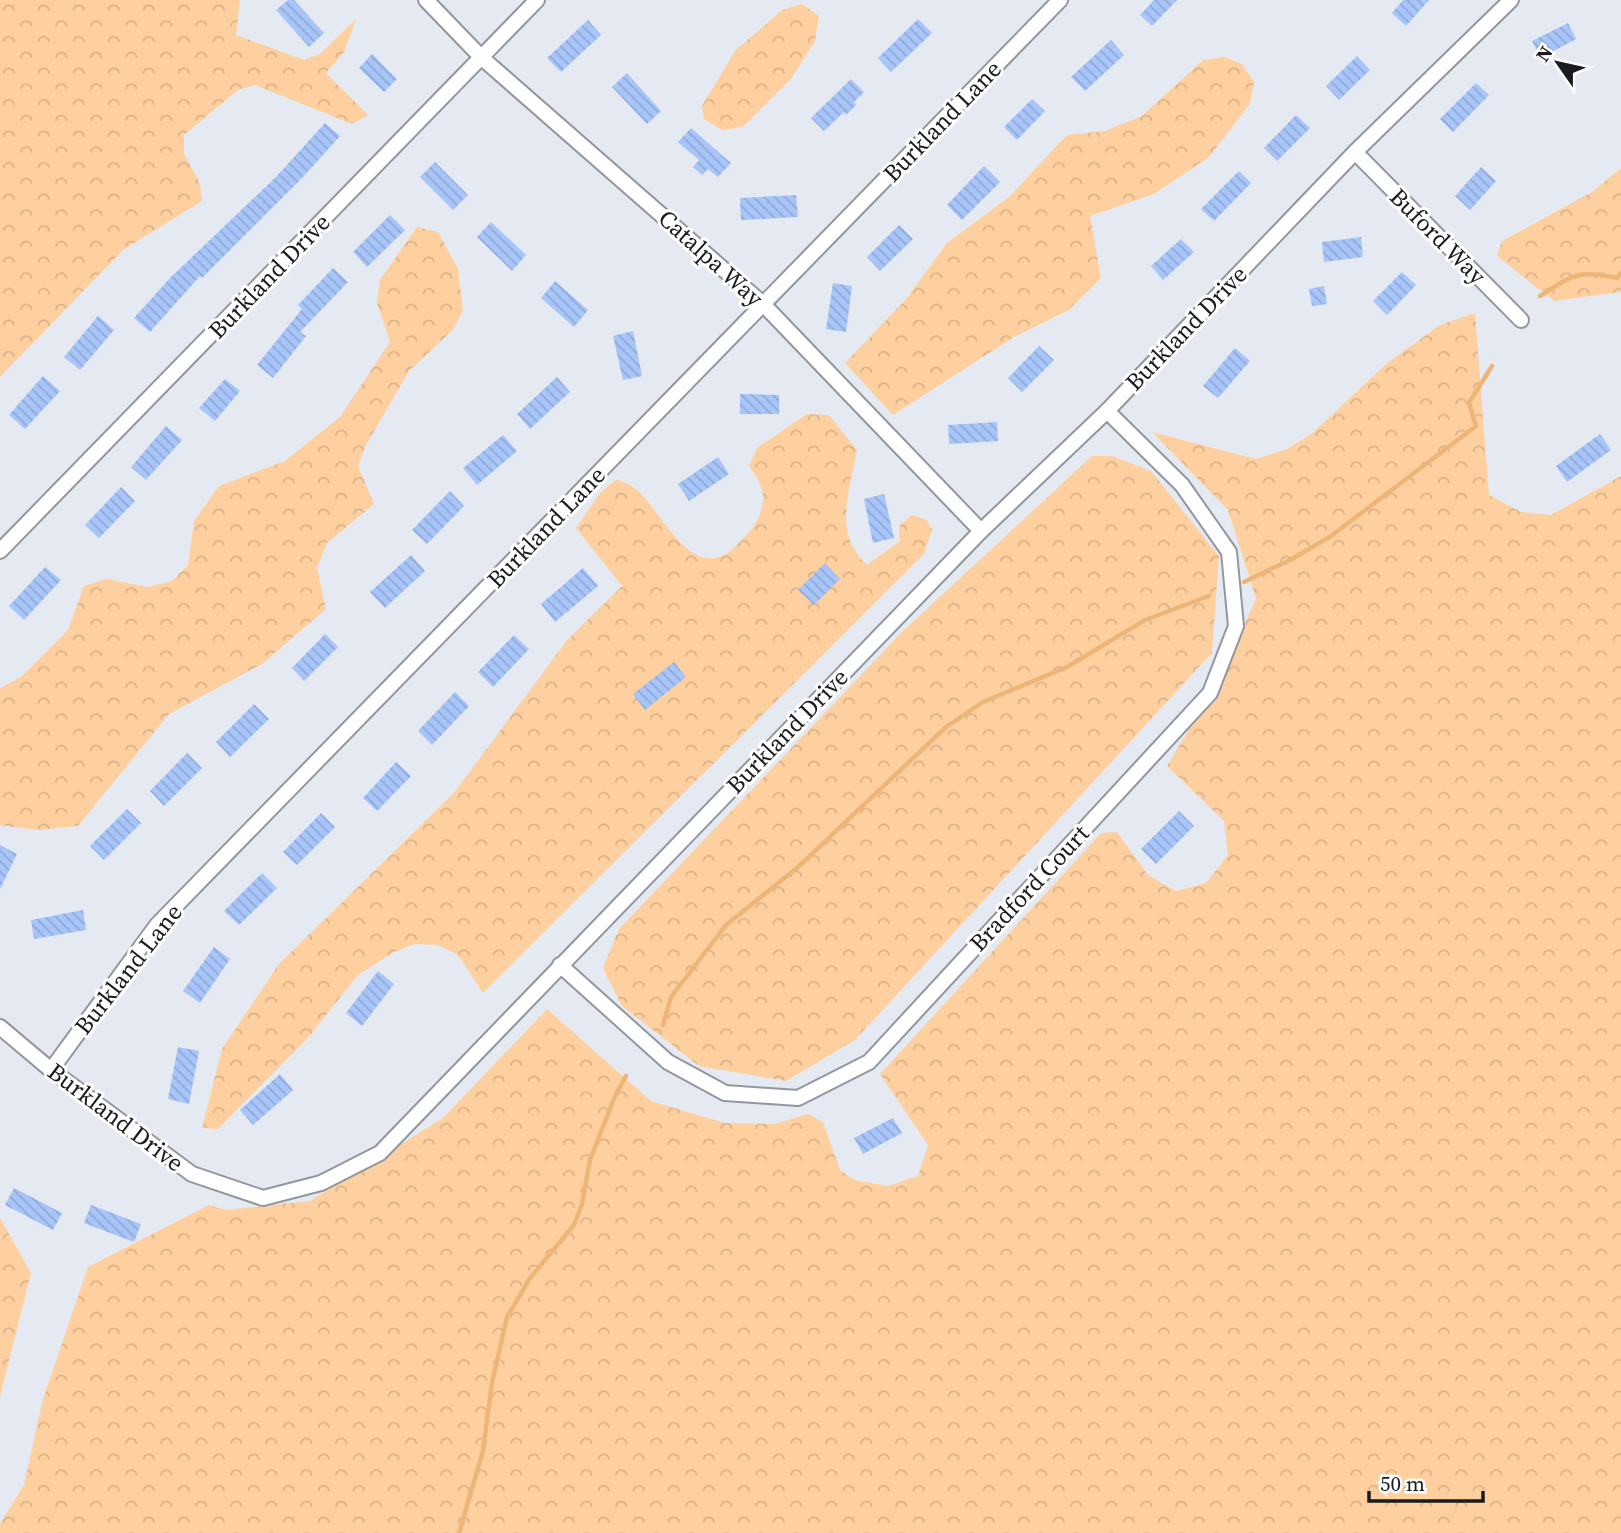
<svg xmlns="http://www.w3.org/2000/svg" width="1621" height="1533" font-family="'Source Serif 4',serif">
<style>
.forest{fill:url(#forest-crowns)}
.lines{fill:none;stroke-linecap:round;stroke-linejoin:round}
.stream{stroke:#eeb579;stroke-width:4.5}
.building{fill:url(#building-back-hatch)}
.minor-casing{stroke:#92969e;stroke-width:18}
.minor{stroke:#fff;stroke-width:14}
.labels{text-anchor:middle;dominant-baseline:central;stroke-width:6;stroke-linejoin:round;paint-order:stroke}
.street-label{font-size:24px;fill:#191b1e;stroke:#fff}
</style>
<defs>
<pattern id="forest-crowns" width="20" height="18" patternUnits="userSpaceOnUse" patternTransform="scale(1.75)"><rect width="20" height="18" fill="#ffd09f"/><path d="M2 6a3 3 0 1 1 6 0M12 15a3 3 0 1 1 6 0" fill="none" stroke="#dab288"/></pattern>
<pattern id="building-back-hatch" width="6" height="6" patternUnits="userSpaceOnUse" patternTransform="scale(1.75)"><rect width="6" height="6" fill="#a8c5fa"/><path d="M-1 5l2 2M0 0l6 6M5-1l2 2" fill="none" stroke="#90a9d6"/></pattern>
</defs>
<rect width="100%" height="100%" fill="#e5eaf2"/>
<!-- forest -->
<g class="forest">
<polygon points="0,0 240,0 236,35 304,60 320,54 356,19 344,52 326,73 368,115 352,124 255,85 238,90 184,135 184,154 200,183 202,201 123,250 0,377"/>
<polygon points="802,4 819,16 815,41 791,79 743,127 722,130 704,119 702,106 735,51 782,10"/>
<polygon points="1224,57 1242,64 1254,82 1250,104 1209,157 1154,194 1090,216 1101,278 1069,310 1014,337 893,415 845,363 907,298 947,243 1009,197 1067,135 1105,131 1142,116 1203,60"/>
<polygon points="1621,168 1621,292 1554,301 1497,256 1502,241 1592,192"/>
<polygon points="417,227 438,232 458,269 463,311 453,330 409,371 366,445 358,466 374,504 327,543 317,568 326,609 262,664 169,714 78,826 37,830 0,825 0,688 21,677 68,630 84,586 106,579 148,587 172,581 188,565 194,521 219,486 285,461 340,417 390,342 377,303 380,280"/>
<polygon points="1475,313 1489,495 1521,512 1551,515 1621,476 1621,1533 0,1533 0,1524 24,1485 43,1399 88,1267 209,1205 226,1210 310,1201 443,1118 547,1009 651,1101 725,1123 775,1124 808,1114 823,1122 840,1170 854,1180 888,1186 918,1176 928,1145 880,1074 1101,833 1117,832 1148,875 1176,891 1206,883 1228,855 1224,821 1167,766 1226,668 1256,598 1228,510 1152,432 1256,459 1287,449 1314,432 1387,363 1440,325"/>
<path d="M 807,414 L 829,415 L 857,450 C 850,491 832,533 867,565 L 900,541 L 899,526 L 912,515 L 927,520 L 932,530 L 924,554 L 483,993 L 458,955 L 438,945 L 415,944 L 394,952 L 358,975 L 308,1038 L 218,1129 L 202,1128 L 222,1049 L 279,964 L 454,793 L 567,640 L 622,586 L 576,528 L 600,493 L 617,479 C 623,482 631,485 636,489 C 664,513 693,589 737,545 C 748,533 757,526 761,510 C 767,493 759,480 749,466 L 757,448 Z"/>
<polygon points="1092,456 1112,456 1151,471 1219,556 1212,653 855,1040 786,1081 699,1066 622,1006 603,968 619,929 903,631"/>
<polygon points="0,1218 31,1273 0,1397"/>
</g>
<g class="lines">
<!-- stream -->
<g class="stream">
<path d="M 1540,296 C 1576,274 1575,270 1617,278 L 1621,273"/>
<polyline points="1244,582 1292,559 1331,536 1476,426 1469,403 1492,366"/>
<polyline points="663,1025 671,997 726,925 797,868 946,727 983,702 1067,667 1145,620 1209,596"/>
<polyline points="459,1533 483,1451 492,1383 507,1317 530,1278 574,1225 582,1204 590,1160 615,1096 626,1076"/>
</g>
</g>
<!-- building -->
<g class="building">
<polygon points="288,0 294,0 324,33 309,47 276,10"/>
<polygon points="1154,0 1177,0 1152,26 1140,15"/>
<polygon points="1403,0 1429,0 1406,26 1392,13"/>
<polygon points="918,19 932,33 891,72 878,58"/>
<polygon points="588,20 601,35 561,72 547,58"/>
<polygon points="1568,23 1576,39 1541,58 1532,41"/>
<polygon points="1111,40 1124,55 1085,91 1071,77"/>
<polygon points="372,54 397,79 384,92 359,68"/>
<polygon points="1357,56 1370,70 1339,100 1326,86"/>
<polygon points="627,73 661,111 647,124 612,87"/>
<polygon points="851,79 864,92 854,102 856,105 846,115 844,112 824,131 811,118"/>
<polygon points="1476,83 1489,95 1453,132 1440,119"/>
<polygon points="1032,99 1045,111 1017,140 1004,127"/>
<polygon points="1296,115 1310,128 1277,161 1264,148"/>
<polygon points="325,123 340,136 303,177 202,278 200,276 150,332 134,318 170,278 276,177"/>
<polygon points="691,128 731,163 718,177 708,169 702,175 693,167 699,160 678,142"/>
<polygon points="435,162 468,195 453,210 420,177"/>
<polygon points="984,166 1000,182 962,220 947,205"/>
<polygon points="1481,167 1496,181 1470,210 1455,196"/>
<polygon points="1239,171 1251,183 1214,221 1201,209"/>
<polygon points="796,195 798,217 741,220 740,198"/>
<polygon points="390,215 405,230 367,267 353,252"/>
<polygon points="491,222 526,255 512,271 477,237"/>
<polygon points="899,225 913,239 880,271 867,257"/>
<polygon points="1361,237 1363,257 1324,262 1322,242"/>
<polygon points="1181,239 1194,252 1163,280 1151,266"/>
<polygon points="333,268 348,282 300,332 306,336 273,378 257,365 302,309 298,305"/>
<polygon points="1402,272 1416,285 1387,315 1373,301"/>
<polygon points="555,281 588,310 574,327 541,298"/>
<polygon points="833,283 852,286 846,332 826,329"/>
<polygon points="1324,286 1327,304 1312,306 1309,289"/>
<polygon points="98,316 114,330 80,370 64,357"/>
<polygon points="633,331 642,376 623,380 613,336"/>
<polygon points="1039,346 1054,360 1022,392 1008,378"/>
<polygon points="1235,348 1250,361 1218,398 1203,386"/>
<polygon points="43,376 60,391 25,429 9,415"/>
<polygon points="557,377 570,392 530,429 517,414"/>
<polygon points="225,379 240,391 215,421 199,408"/>
<polygon points="740,394 779,395 779,414 740,414"/>
<polygon points="997,422 998,441 949,444 948,425"/>
<polygon points="166,426 182,440 146,480 131,467"/>
<polygon points="1600,434 1611,450 1567,482 1556,466"/>
<polygon points="503,435 517,451 477,485 463,468"/>
<polygon points="718,457 729,474 689,501 678,484"/>
<polygon points="121,487 135,501 99,538 85,525"/>
<polygon points="450,491 464,506 427,544 412,530"/>
<polygon points="884,494 894,538 873,543 864,499"/>
<polygon points="411,555 425,571 385,608 370,592"/>
<polygon points="825,563 840,579 814,605 798,590"/>
<polygon points="45,567 61,580 24,620 9,606"/>
<polygon points="583,568 598,586 555,622 541,604"/>
<polygon points="325,634 338,647 304,681 292,668"/>
<polygon points="514,635 529,649 493,687 478,672"/>
<polygon points="674,662 686,677 645,710 633,694"/>
<polygon points="455,692 469,706 432,745 418,731"/>
<polygon points="254,704 269,719 230,757 216,742"/>
<polygon points="187,753 202,768 164,806 150,791"/>
<polygon points="396,762 411,776 377,811 363,798"/>
<polygon points="127,809 141,823 104,860 90,846"/>
<polygon points="1179,811 1194,826 1156,864 1141,849"/>
<polygon points="321,813 335,827 297,865 283,852"/>
<polygon points="0,845 17,854 0,889"/>
<polygon points="262,873 277,888 239,925 224,911"/>
<polygon points="83,910 86,930 34,939 31,920"/>
<polygon points="214,947 230,959 200,1003 183,991"/>
<polygon points="378,971 394,984 362,1026 346,1013"/>
<polygon points="178,1047 199,1051 189,1104 168,1099"/>
<polygon points="280,1074 293,1090 253,1125 240,1110"/>
<polygon points="893,1118 902,1133 863,1154 854,1138"/>
<polygon points="14,1188 62,1213 53,1230 5,1205"/>
<polygon points="91,1205 141,1224 134,1242 84,1223"/>
</g>
<g class="lines">
<!-- minor casing -->
<g class="minor-casing">
<g id="minor">
<polyline points="426,0 482,58 763,304 981,531"/>
<polyline points="1355,152 1521,320"/>
<polyline points="0,551 537,0"/>
<polyline points="560,965 668,1062 725,1093 798,1098 869,1062 1210,693 1236,626 1229,552 1182,485 1107,411"/>
<polyline points="0,1027 51,1070 192,1174 263,1198 321,1183 380,1153 981,531 1107,411 1355,152 1511,0"/>
<polyline points="51,1070 157,925 1060,0"/>
</g>
</g>
<!-- minor -->
<use href="#minor" class="minor"/>
</g>
<g class="labels">
<!-- street labels -->
<g class="street-label">
<text transform="translate(942 121) rotate(-46)">Burkland Lane</text>
<text transform="translate(1438 236) rotate(45)">Buford Way</text>
<text transform="translate(711 258) rotate(42)">Catalpa Way</text>
<text transform="translate(269 276) rotate(-46)">Burkland Drive</text>
<text transform="translate(1186 328) rotate(-46)">Burkland Drive</text>
<text transform="translate(546 527) rotate(-46)">Burkland Lane</text>
<text transform="translate(787 731) rotate(-46)">Burkland Drive</text>
<text transform="translate(1029 888) rotate(-47)">Bradford Court</text>
<text transform="translate(128 969) rotate(-52)">Burkland Lane</text>
<text transform="translate(116 1117) rotate(37)">Burkland Drive</text>
</g>
</g>
<!-- north arrow -->
<g transform="translate(1558 63) rotate(304)" stroke="#ffffff" stroke-width="5" paint-order="stroke">
<path d="M0-5L12 26L0 18L-12 26Z" fill="#191b1e"/>
<text y="-10" font-size="19" font-weight="bold" text-anchor="middle" fill="#191b1e">N</text>
</g>
<!-- scale -->
<path d="M1369 1491v10h114v-10" fill="none" stroke="#191b1e" stroke-width="3.5"/>
<text x="1380" y="1491" font-size="21" fill="#191b1e" stroke="#ffffff" stroke-width="5" paint-order="stroke">50 m</text>
</svg>
